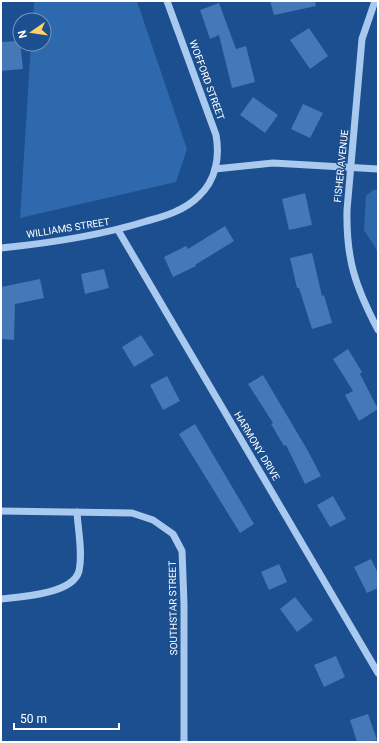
<svg xmlns="http://www.w3.org/2000/svg" width="379" height="743" font-family="Roboto,sans-serif">
<style>
.green{fill:#2e69ad}
.building{fill:#4478b7}
.lines{fill:none;stroke-linecap:round;stroke-linejoin:round}
.minor{stroke:#a9c9ee;stroke-width:7}
.labels{text-anchor:middle;dominant-baseline:central;stroke-width:3;stroke-linejoin:round;paint-order:stroke}
.street-label{font-size:10px;fill:#fff;stroke:#1b4f8f}
</style>
<rect width="100%" height="100%" fill="#1b4f8f"/>
<!-- green -->
<g class="green">
<polygon points="34,1 137,1 187,149 176,182 20,218 31,44 44,44 44,20 33,20"/>
<polygon points="373,190 378,190 378,252 364,230 366,196"/>
</g>
<!-- building -->
<g class="building">
<polygon points="270,1 315,1 316,6 274,15"/>
<polygon points="219,3 236,49 246,46 255,82 232,88 219,35 210,39 200,10"/>
<polygon points="309,28 328,56 310,69 290,40"/>
<polygon points="20,41 23,69 1,71 1,42"/>
<polygon points="253,97 278,115 265,133 240,115"/>
<polygon points="303,104 323,113 310,138 291,129"/>
<polygon points="305,193 312,225 289,230 282,199"/>
<polygon points="225,226 234,241 195,265 196,266 173,277 164,257 186,246 188,249"/>
<polygon points="312,253 322,296 324,295 332,323 312,329 299,288 297,288 290,258"/>
<polygon points="104,269 109,288 85,294 81,274"/>
<polygon points="40,279 44,298 15,304 14,340 1,339 1,287"/>
<polygon points="141,335 154,355 134,367 122,347"/>
<polygon points="348,349 362,372 360,374 378,409 359,421 345,395 353,391 333,359"/>
<polygon points="263,375 308,451 321,476 305,484 286,445 284,446 271,424 273,423 248,384"/>
<polygon points="167,376 180,401 163,410 150,385"/>
<polygon points="195,424 254,524 240,533 179,434"/>
<polygon points="333,496 346,519 330,527 317,505"/>
<polygon points="371,559 378,573 378,588 367,593 354,567"/>
<polygon points="279,564 287,582 269,590 261,572"/>
<polygon points="295,597 313,620 297,632 280,609"/>
<polygon points="336,656 345,677 324,687 314,665"/>
<polygon points="368,714 377,740 370,742 357,742 350,720"/>
</g>
<g class="lines">
<!-- minor -->
<g class="minor">
<path d="M 375,1 L 362,39 L 347,210 C 346,259 355,286 378,330"/>
<polyline points="215,169 273,163 378,169"/>
<polyline points="118,230 378,673"/>
<path d="M 1,248 C 51,243 99,236 147,221 C 166,216 185,210 199,196 C 216,180 220,157 216,135 L 167,1"/>
<polyline points="1,511 132,513 153,520 173,534 182,551 184,604 184,742"/>
<path d="M 1,599 C 21,597 73,594 79,571 C 83,552 78,531 77,512"/>
</g>
</g>
<g class="labels">
<!-- street labels -->
<g class="street-label">
<text transform="translate(207 80) rotate(70)">WOFFORD STREET</text>
<text transform="translate(341 166) rotate(-84)">FISHER AVENUE</text>
<text transform="translate(68 228) rotate(-9)">WILLIAMS STREET</text>
<text transform="translate(257 446) rotate(59)">HARMONY DRIVE</text>
<text transform="translate(173 608) rotate(-91)">SOUTHSTAR STREET</text>
</g>
</g>
<!-- border -->
<rect width="379" height="743" fill="none" stroke="#ffffff" stroke-width="4"/>
<!-- north arrow -->
<g transform="translate(32 32) rotate(257)"><circle r="19" fill="#1b4f8f" stroke="#7695bc"/>
<path d="M0-3L7 15L0 10L-7 15Z" fill="#ffd166"/>
<text y="-6" font-size="11" font-weight="bold" text-anchor="middle" fill="#ffffff">N</text>
</g>
<!-- scale -->
<path d="M14 723v6h105v-6" fill="none" stroke="#ffffff" stroke-width="2"/>
<text x="20" y="723" font-size="12" fill="#ffffff" stroke="#1b4f8f" stroke-width="3" paint-order="stroke">50 m</text>
</svg>
